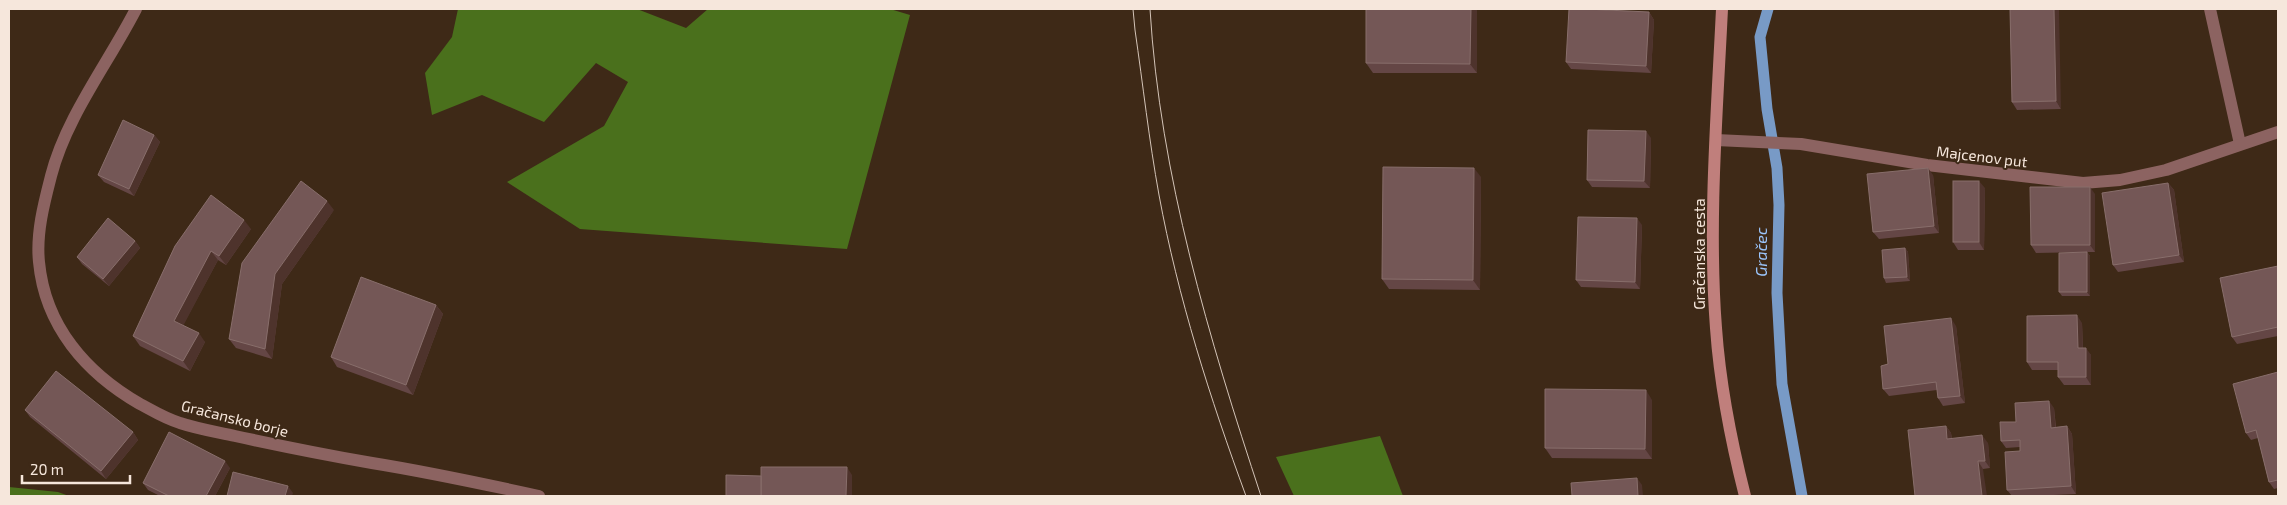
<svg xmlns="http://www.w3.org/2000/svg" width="2287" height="505" font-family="'Exo 2',sans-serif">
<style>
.forest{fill:#4a701c}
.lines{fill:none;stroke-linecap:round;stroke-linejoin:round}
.stream{stroke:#789ac6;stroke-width:11}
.street{stroke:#8c6361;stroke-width:12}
.secondary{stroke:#c07f7c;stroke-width:12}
.tram{stroke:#d4c4b8;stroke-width:1}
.wall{fill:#644645}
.shaded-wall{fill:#4e332c}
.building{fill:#745756;stroke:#886e6b}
.labels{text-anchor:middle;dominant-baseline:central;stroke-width:4;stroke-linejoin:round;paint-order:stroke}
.street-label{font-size:15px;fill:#f6e7dc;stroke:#3e2917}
.water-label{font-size:16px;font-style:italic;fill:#9cc6fd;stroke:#3e2917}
</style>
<rect width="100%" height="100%" fill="#3e2917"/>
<!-- forest -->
<g class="forest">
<polygon points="458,9 637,9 686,28 708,9 890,9 910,15 847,249 580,229 507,182 604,126 628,82 596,63 544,122 482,95 432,115 425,73 452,37"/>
<polygon points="1380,436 1403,496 1294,496 1276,457"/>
<polygon points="9,487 58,492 69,496 9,496"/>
</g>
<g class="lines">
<!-- stream -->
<polyline class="stream" points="1768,9 1760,37 1767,109 1777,168 1779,205 1777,293 1782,384 1802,496"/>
<!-- street -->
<g class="street">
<path d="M 136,9 C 109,62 66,117 51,176 C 44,203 36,233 39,262 C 45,326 86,373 140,404 C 153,411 166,419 180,423 C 198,429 217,432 235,436 C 281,446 326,455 372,463 C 428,472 484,484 539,496"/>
<polyline points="2210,9 2240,144"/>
<polyline points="1716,140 1801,144 1927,165 2083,183 2120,180 2166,170 2278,132"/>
</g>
<!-- secondary -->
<path class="secondary" d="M 1722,9 C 1717,113 1708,224 1716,328 C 1720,385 1731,441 1745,496"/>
<!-- tram -->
<g class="tram">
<path d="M 1133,9 L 1135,30 C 1143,85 1149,140 1159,195 C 1178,298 1210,398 1246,496"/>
<path d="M 1150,9 C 1160,176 1209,338 1261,496"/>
</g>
</g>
<!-- wall -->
<g class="wall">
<polygon points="1477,9 1477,73 1373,73 1366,63"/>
<polygon points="2010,9 2061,109 2017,110 2012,102"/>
<polygon points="1649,12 1654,20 1651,73 1571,69 1566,62"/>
<polygon points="154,135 160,142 134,196 104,182 98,175"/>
<polygon points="1651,138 1650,188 1592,187 1587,180"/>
<polygon points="1933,175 1939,233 1879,239 1873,232"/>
<polygon points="1481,177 1480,290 1389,289 1382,279"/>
<polygon points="2168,183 2174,190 2184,262 2118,272 2113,265"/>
<polygon points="1985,188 1984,250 1958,250 1953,242"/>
<polygon points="2095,194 2095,252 2087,252 2090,256 2090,296 2062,296 2059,292 2087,252 2036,253 2031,245"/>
<polygon points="334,210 282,284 272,359 236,348 229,339"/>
<polygon points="1642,225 1640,289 1581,287 1576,280"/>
<polygon points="251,229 226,265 218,260 183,325 205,342 190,371 140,346 133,336 175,246"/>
<polygon points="135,241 140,248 109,286 82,264 77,257"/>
<polygon points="1905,248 1908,252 1910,281 1886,283 1884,278"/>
<polygon points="2278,266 2278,336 2237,344 2232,337"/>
<polygon points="436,305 443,314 413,395 337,367 331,357"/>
<polygon points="2082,323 2083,348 2091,355 2091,385 2064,385 2058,377 2058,370 2032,370 2027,362"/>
<polygon points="1956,326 1965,403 1943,406 1938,398 1937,390 1889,396 1883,389 1888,364"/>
<polygon points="2278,372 2278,488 2274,489 2269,482 2258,438 2251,440 2246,433"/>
<polygon points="1652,400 1652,459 1552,458 1545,448"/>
<polygon points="2054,408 2056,427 2067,426 2072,434 2076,494 2030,496 2012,496 2007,490 2020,451 2020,447 2006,448 2001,441 2016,422"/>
<polygon points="25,410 133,432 138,440 106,479 30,417"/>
<polygon points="1946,426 1951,433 1952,439 1988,443 1990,468 1983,469 1915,496"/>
<polygon points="230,468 215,496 160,496 148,490 143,483"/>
</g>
<!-- shaded-wall -->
<g class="shaded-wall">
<polygon points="1471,9 1477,9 1477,73 1470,64"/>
<polygon points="2054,9 2059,9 2061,109 2056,101"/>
<polygon points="1649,12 1654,20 1651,73 1646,66"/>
<polygon points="1646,131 1651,138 1650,188 1644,181"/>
<polygon points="154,135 160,142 134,196 129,189"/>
<polygon points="1474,168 1481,177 1480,290 1473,280"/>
<polygon points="1928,168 1933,175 1939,233 1934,226"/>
<polygon points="1979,181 1985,188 1984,250 1979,242"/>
<polygon points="2168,183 2174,190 2184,262 2179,255"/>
<polygon points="2090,187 2095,194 2095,252 2090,245"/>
<polygon points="327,201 334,210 282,284 272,359 265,349 275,274"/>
<polygon points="1637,218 1642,225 1640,289 1635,282"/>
<polygon points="244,220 251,229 226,265 219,256"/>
<polygon points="135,241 140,248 109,286 103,279"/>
<polygon points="1905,248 1908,252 1910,281 1907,277"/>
<polygon points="211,251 218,260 181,330 174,321"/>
<polygon points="2087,252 2090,256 2090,296 2087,292"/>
<polygon points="436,305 443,314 413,395 406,385"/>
<polygon points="2077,315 2082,323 2083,355 2078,348"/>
<polygon points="1951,318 1956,326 1965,403 1960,396"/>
<polygon points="199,333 205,342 190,371 183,361"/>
<polygon points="2086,348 2091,355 2091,385 2086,377"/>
<polygon points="1646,390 1652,400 1652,459 1645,449"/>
<polygon points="2049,401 2054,408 2056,435 2051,428"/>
<polygon points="1946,426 1951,433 1952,446 1947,439"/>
<polygon points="2067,426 2072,434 2076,494 2071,486"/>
<polygon points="133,432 138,440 106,479 101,471"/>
<polygon points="1982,435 1988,443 1990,468 1985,461"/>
<polygon points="225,461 230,468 215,496 206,496"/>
<polygon points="1978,461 1983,469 1987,496 1982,496"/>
<polygon points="847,467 852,475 852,496 846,496"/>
<polygon points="1637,478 1642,485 1643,496 1638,496"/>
<polygon points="288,486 293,493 292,496 285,496"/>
</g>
<!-- building -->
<g class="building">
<polygon points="1366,9 1471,9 1470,64 1366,63"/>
<polygon points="1569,9 1585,9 1649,12 1646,66 1566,62"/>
<polygon points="2010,9 2054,9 2056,101 2012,102"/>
<polygon points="123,120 154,135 129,189 98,175"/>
<polygon points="1588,130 1646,131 1644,181 1587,180"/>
<polygon points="1383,167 1474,168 1473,280 1382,279"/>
<polygon points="1928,168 1934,226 1873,232 1867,174"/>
<polygon points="301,181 327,201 275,274 265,349 229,339 242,263"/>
<rect x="1953" y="181" width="26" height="61"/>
<polygon points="2168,183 2179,255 2113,265 2102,193"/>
<polygon points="2030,187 2090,187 2090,245 2031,245"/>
<polygon points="211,195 244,220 219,256 211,251 174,321 199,333 183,361 133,336 175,246"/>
<polygon points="1578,217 1637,218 1635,282 1576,280"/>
<polygon points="108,218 135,241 103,279 77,257"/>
<polygon points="1905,248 1907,277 1884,278 1882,250"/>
<polygon points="2087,252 2087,292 2059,292 2059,253"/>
<polygon points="2278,266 2278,327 2232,337 2220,278"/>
<polygon points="361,277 436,305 406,385 331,357"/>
<polygon points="2077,315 2078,348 2086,348 2086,377 2058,377 2058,362 2027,362 2027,316"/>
<polygon points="1951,318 1960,396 1938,398 1936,382 1883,389 1881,366 1888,364 1884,326"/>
<polygon points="56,371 133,432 101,471 25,410"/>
<polygon points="2278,372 2278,480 2269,482 2256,430 2246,433 2233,384"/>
<polygon points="1545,389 1646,390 1645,449 1545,448"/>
<polygon points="2049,401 2051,428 2067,426 2071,486 2007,490 2005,452 2020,451 2020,440 2001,441 2000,422 2016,422 2015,403"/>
<polygon points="1946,426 1947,439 1982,435 1985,461 1978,461 1982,496 1915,496 1908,430"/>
<polygon points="169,432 225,461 206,496 169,496 143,483"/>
<polygon points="761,467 847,467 846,496 761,496"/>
<polygon points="233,472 288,486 285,496 227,496"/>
<polygon points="726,475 761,476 761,496 726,496"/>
<polygon points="1637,478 1638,496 1572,496 1571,483"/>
</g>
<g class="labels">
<!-- street labels -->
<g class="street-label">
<text transform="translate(1982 156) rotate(7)">Majcenov put</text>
<text transform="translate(1699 254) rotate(-90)">Gračanska cesta</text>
<text transform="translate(235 418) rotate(14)">Gračansko borje</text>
</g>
<!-- water labels -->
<g class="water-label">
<text transform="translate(1760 252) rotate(-90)">Gračec</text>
</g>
</g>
<!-- border -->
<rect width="2287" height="505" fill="none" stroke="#f6e7dc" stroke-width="20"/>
<!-- scale -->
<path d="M22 475v8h108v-8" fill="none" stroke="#f6e7dc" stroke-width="2.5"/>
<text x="30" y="475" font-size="15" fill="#f6e7dc" stroke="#3e2917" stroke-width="4" paint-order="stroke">20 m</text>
</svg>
